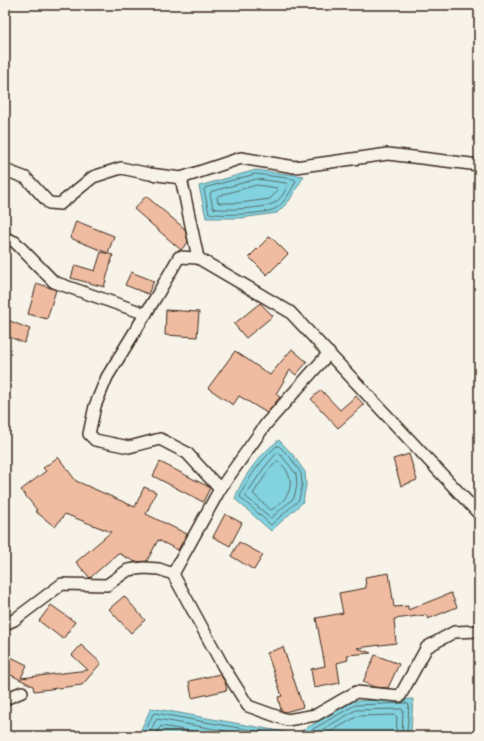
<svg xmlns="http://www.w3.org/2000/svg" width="484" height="741" font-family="Mali,sans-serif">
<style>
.water{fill:#82d2df;stroke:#668f92}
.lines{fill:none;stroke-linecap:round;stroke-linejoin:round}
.shore{stroke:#576d6b;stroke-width:1}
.building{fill:#efbba1;stroke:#3b2a1e}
.minor-casing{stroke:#3b2a1e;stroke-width:14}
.minor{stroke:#f7f3e8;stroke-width:11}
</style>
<rect width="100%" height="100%" fill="#f7f3e8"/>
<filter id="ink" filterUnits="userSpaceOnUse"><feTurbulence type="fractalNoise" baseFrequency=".025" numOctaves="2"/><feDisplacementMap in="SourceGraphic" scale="8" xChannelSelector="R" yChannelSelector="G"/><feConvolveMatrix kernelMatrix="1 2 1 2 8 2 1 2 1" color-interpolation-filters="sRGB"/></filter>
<g filter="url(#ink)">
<!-- water -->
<g class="water">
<polygon points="256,170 304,176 289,201 277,213 241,218 206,218 199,186"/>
<path d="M 279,440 L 293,455 L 305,472 L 306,485 L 303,502 L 271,531 L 235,499 C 241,478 261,453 279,440 Z"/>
<polygon points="413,699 411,732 412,736 138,736 151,708 296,734 354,701"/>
</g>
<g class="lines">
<!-- shore -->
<g class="shore">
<path d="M 256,174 L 294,179 L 296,181 C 291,191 285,203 275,209 C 266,214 219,216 209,213 L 204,190 L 205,188 Z"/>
<path d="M 257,179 L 286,183 L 288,185 C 285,192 280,201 272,204 C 264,208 222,211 213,208 L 210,194 L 211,192 Z"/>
<polygon points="257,185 277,188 278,190 270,199 240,203 219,203 218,202 217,198 218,196"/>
<path d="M 277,446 L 279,446 L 290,457 L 301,473 L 302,485 L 299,500 L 271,525 L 240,497 C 244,483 265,455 277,446 Z"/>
<polygon points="277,453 279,453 286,461 296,474 297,485 294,498 271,518 245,496 264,468"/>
<path d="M 278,461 C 299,478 291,499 271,510 L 253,494 L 268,471 Z"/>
<polyline points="143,736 153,714 155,713 284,736"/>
<polyline points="148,736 156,720 157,719 255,736"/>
<polyline points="155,736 161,726 221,736"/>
<polyline points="301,736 355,705 407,703 409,705 407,732 408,736"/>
<polyline points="311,736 356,710 401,709 403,710 402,736"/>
<polyline points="323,736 358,716 395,715 397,717 396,736"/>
</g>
</g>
<!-- building -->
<g class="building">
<polygon points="146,196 185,229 188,242 181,250 134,209"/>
<polygon points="76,221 114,236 108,253 70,238"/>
<polygon points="270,236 288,254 267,275 249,257"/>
<polygon points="101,252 113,255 104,287 71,278 75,265 95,271"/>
<polygon points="131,272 154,281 148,294 125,285"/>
<polygon points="37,283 56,290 47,319 28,314"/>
<polygon points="260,303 273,316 246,338 234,324"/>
<polygon points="166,310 199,312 197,337 165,335"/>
<polygon points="5,319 30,329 24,343 5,335"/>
<polygon points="292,349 307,362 296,375 290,370 276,394 280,397 267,413 239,396 233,405 208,388 235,351 270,375"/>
<polygon points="321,390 340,410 356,396 364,405 338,428 311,399"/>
<polygon points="409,454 417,480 401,486 393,459"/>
<polygon points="58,457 76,481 135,507 144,487 156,492 146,514 187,534 178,550 158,540 147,561 135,562 118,553 90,578 76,562 111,532 65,514 55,527 35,511 37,510 21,490 46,471 43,468"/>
<polygon points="160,462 207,486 210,488 203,502 153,476"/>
<polygon points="225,514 242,523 230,546 213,537"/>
<polygon points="239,542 263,555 254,570 231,556"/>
<polygon points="389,573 394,607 408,606 408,610 451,593 457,607 428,619 426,615 394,619 396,643 357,648 371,653 347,655 348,660 337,663 340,683 314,688 311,669 325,666 316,618 343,613 339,593 366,588 365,577"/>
<polygon points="124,596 145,620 131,633 109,609"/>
<polygon points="51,605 75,622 63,639 39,621"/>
<polygon points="81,645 101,663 82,685 34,691 33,686 5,672 5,654 27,665 21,678 88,670 72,655"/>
<polygon points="283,647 303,707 285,712 281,710 278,697 282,696 267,653"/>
<polygon points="375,655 399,664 388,688 374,687 363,682"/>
<polygon points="220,674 225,682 227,690 192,698 189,681"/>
</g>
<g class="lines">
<!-- minor casing -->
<g class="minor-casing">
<g id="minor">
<polyline points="5,170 26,178 49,203 60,204 93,177 121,168 150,174 181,178 241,158 295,167 388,154 479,165"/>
<polyline points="181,178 198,258"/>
<polyline points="5,238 15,242 54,282 146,314"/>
<polyline points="220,489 187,453 160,439 129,447 95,440 89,434 95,406 107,377 156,297 179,257 198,258 290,312 479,514"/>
<polyline points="173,574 220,489 266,424 329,353"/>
<polyline points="5,624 14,620 62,584 107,585 128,570 144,568 159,569 173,574 223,666 248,706 287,720 316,715 356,692 400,696 427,647 454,632 479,631"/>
<polyline points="5,699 22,692"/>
</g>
</g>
<!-- minor -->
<use href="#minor" class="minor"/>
</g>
</g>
<!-- margin -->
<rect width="484" height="741" fill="none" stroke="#f7f3e8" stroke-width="20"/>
<rect x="10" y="10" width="464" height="721" fill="none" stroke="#3b2a1e" stroke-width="1.5" filter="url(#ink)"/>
</svg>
